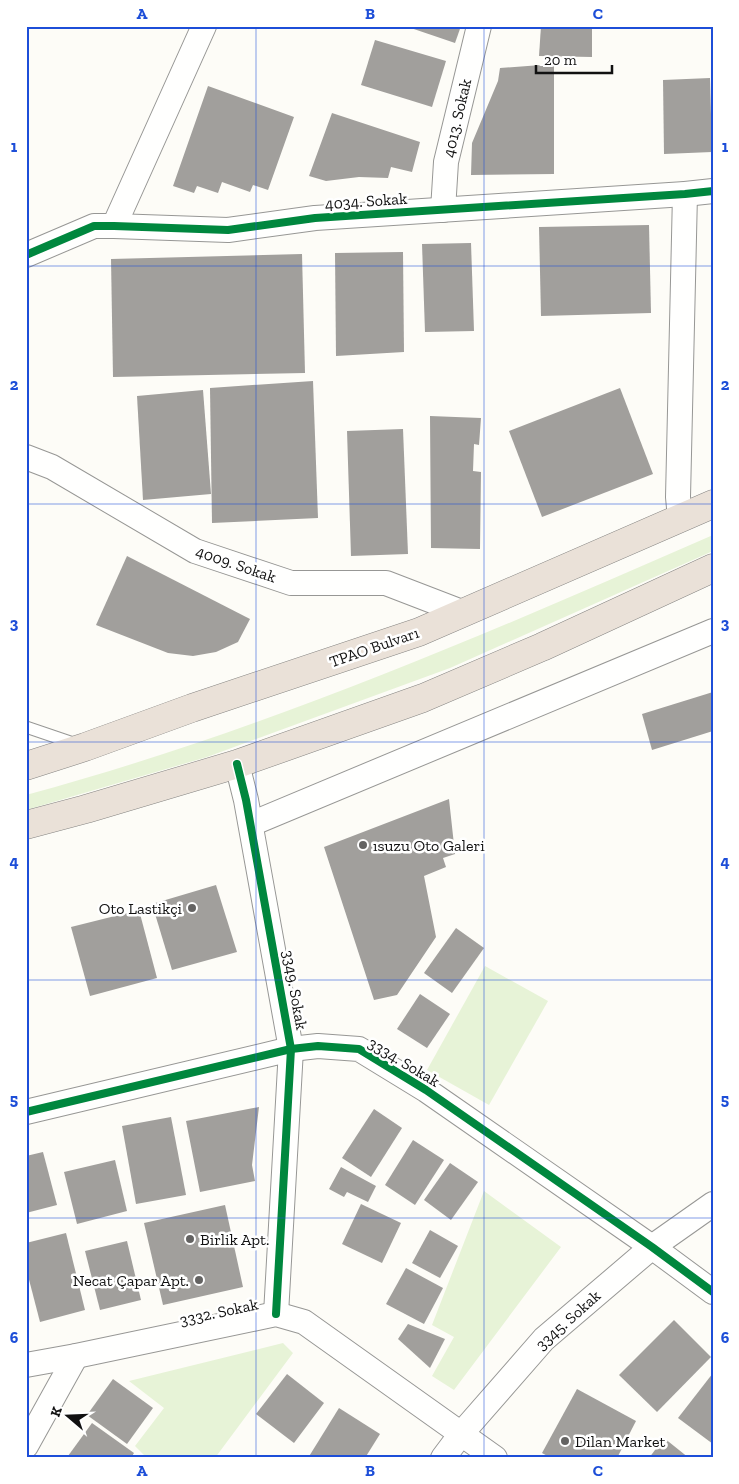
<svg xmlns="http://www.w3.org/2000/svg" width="739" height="1484" font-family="'Zilla Slab',serif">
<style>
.green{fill:#e7f3d7}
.building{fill:#a19f9c}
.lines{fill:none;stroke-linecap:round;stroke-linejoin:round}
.lane-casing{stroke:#979795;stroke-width:13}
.street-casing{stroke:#979795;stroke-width:26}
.highway-casing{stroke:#858482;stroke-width:29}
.lane{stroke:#fffffe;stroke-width:11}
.street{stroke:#fffffe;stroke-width:24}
.highway{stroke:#eae1d8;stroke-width:28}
.cycleway-casing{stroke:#fff;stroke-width:11}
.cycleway{stroke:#00873e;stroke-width:8}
.grid{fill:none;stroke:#1d4ed8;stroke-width:1;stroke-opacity:0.55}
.poi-dot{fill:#646362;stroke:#fff;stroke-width:2}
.labels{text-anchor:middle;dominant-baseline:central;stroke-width:5;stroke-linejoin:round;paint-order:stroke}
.street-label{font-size:16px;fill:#111;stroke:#fff}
.poi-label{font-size:16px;fill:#111;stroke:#fff;text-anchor:start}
.neatline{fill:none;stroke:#1d4ed8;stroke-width:2}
.grid-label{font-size:16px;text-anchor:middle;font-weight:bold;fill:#1d4ed8}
</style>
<rect width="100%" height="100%" fill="#fdfcf7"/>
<!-- green -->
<g class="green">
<path d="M 713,535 L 713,551 L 450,668 L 207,757 L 26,810 L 26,795 C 263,731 489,633 713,535 Z"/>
<polygon points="485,966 548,1001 489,1105 427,1070"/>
<polygon points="484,1191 561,1247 454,1390 432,1376 454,1337 432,1325"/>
<polygon points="283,1343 293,1353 215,1458 147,1458 135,1446 164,1408 129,1381"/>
</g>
<!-- building -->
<g class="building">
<polygon points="405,26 461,26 455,43"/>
<polygon points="541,26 592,26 592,57 539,56"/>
<polygon points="375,40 446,61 432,107 361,85"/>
<polygon points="554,64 554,174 471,175 472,143 498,81 500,68"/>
<polygon points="710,78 712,152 664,154 663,80"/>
<polygon points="208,86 294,117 268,190 253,185 250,192 222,182 218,193 197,186 194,193 173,186"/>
<polygon points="332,113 420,142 412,172 391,167 388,178 359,177 326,181 309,176"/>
<polygon points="649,225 651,313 541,316 539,227"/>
<polygon points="471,243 474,331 425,332 422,244"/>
<polygon points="403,252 404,352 336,356 335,253"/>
<polygon points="302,254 305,373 113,377 111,259"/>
<polygon points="313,381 318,518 212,523 210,388"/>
<polygon points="620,388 653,474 542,517 509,431"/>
<polygon points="203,390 211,494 143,500 137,396"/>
<polygon points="430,416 481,418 479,445 474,444 473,471 481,472 480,549 431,548"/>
<polygon points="403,429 408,554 351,556 347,431"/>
<polygon points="127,556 250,619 238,642 216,652 193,656 168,653 96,625"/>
<polygon points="713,692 713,731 652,750 642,714"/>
<polygon points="449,799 455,854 443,858 446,867 424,876 436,937 397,995 374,1000 324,847"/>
<polygon points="216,885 237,952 172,970 152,904"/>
<polygon points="139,910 157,978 90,996 71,927"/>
<polygon points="456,928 484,948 452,993 424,973"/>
<polygon points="420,994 450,1014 427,1048 397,1029"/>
<polygon points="259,1107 252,1165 255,1181 200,1192 186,1121"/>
<polygon points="374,1109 402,1128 371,1177 342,1158"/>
<polygon points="171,1117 186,1195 136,1204 122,1126"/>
<polygon points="413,1140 444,1160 415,1205 385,1185"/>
<polygon points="43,1152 57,1205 26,1213 26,1156"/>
<polygon points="115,1160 127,1211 77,1224 64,1172"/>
<polygon points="450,1163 478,1182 451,1220 424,1200"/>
<polygon points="341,1167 376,1186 368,1202 347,1192 344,1197 329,1189"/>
<polygon points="361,1204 401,1223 382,1263 342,1244"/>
<polygon points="225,1205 243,1287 163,1305 144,1223"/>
<polygon points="430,1230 458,1246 440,1278 412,1263"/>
<polygon points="66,1233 85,1310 40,1322 26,1268 26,1243"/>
<polygon points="127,1241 141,1300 100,1310 85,1251"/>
<polygon points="406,1268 443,1288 424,1324 386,1304"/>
<polygon points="674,1320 711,1357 657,1412 619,1375"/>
<polygon points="408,1324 445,1339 430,1368 398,1339"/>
<polygon points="713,1373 713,1444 678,1418"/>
<polygon points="287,1374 324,1403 294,1443 256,1414"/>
<polygon points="113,1379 153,1408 127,1444 87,1415"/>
<polygon points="577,1389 636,1421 617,1458 551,1458 542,1453"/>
<polygon points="339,1408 380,1434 365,1458 308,1458"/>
<polygon points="92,1423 134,1453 131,1458 70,1458 68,1456"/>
<polygon points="664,1438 689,1458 649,1458"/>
</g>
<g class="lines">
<!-- lane casing -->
<g class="lane-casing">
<polyline id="lane" points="26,727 76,744"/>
</g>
<!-- street casing -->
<g class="street-casing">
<g id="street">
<polyline points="443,210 446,162 479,26"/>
<polyline points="114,226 204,26"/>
<polyline points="26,255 94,226 114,226 228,230 315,218 685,194 713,191"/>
<polyline points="26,457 52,467 195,551 291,583 386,583 464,613"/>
<polyline points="680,518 678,497 685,194"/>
<polyline points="237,764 246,800 291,1049 276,1314"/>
<polyline points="251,824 713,631"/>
<polyline points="26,1112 291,1049 318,1046 359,1049 426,1090 652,1247 713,1292"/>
<polyline points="26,1365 76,1356 276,1314 304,1322 495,1458"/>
<polyline points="26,1446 76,1356"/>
<polyline points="443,1458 461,1434 544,1339 652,1247 713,1204"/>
</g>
</g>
<!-- highway casing -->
<g class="highway-casing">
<g id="highway">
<polyline points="26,766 85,747 192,708 419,632 713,504"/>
<polyline points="26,825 86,809 237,764 423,698 542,647 713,568"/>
</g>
</g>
<!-- lane -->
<use href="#lane" class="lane"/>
<!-- street -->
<use href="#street" class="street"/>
<!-- highway -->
<use href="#highway" class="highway"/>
<!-- cycleway casing -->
<g class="cycleway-casing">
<g id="cycleway">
<polyline points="26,255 94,226 114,226 228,230 315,218 685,194 713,191"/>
<polyline points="237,764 246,800 291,1049 276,1314"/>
<polyline points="26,1112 291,1049 318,1046 359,1049 426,1090 652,1247 713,1292"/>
</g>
</g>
<!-- cycleway -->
<use href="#cycleway" class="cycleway"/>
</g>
<!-- grid -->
<path class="grid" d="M 256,26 L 256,1458M 484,26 L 484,1458M 26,266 L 713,266M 26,504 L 713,504M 26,742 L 713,742M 26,980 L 713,980M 26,1218 L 713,1218"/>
<!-- markers -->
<g class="poi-dot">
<circle cx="363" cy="845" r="5"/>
<circle cx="192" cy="908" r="5"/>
<circle cx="190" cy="1239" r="5"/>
<circle cx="199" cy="1280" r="5"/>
<circle cx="565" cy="1441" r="5"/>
</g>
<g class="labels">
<!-- street labels -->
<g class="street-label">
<text transform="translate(457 118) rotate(-77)">4013. Sokak</text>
<text transform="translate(366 201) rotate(-4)">4034. Sokak</text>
<text transform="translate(236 564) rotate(19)">4009. Sokak</text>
<text transform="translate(374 647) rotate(-19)">TPAO Bulvarı</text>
<text transform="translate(295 990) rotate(80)">3349. Sokak</text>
<text transform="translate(404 1062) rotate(31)">3334. Sokak</text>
<text transform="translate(219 1312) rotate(-12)">3332. Sokak</text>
<text transform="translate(568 1320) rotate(-42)">3345. Sokak</text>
</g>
<!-- poi labels -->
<g class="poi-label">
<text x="373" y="845">ısuzu Oto Galeri</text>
<text x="182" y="908" text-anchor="end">Oto Lastikçi</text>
<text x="200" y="1239">Birlik Apt.</text>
<text x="189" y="1280" text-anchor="end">Necat Çapar Apt.</text>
<text x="575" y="1441">Dilan Market</text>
</g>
</g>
<!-- border -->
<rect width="739" height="1484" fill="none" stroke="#ffffff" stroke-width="55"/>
<!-- north arrow -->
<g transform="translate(68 1416) rotate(289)" stroke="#ffffff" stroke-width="4" paint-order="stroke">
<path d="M0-4L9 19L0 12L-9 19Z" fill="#111111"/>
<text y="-8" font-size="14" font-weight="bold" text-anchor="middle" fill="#111111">K</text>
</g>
<!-- scale -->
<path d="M536 65v8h76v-8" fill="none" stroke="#111111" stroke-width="2.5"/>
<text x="544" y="65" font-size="15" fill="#111111" stroke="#ffffff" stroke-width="4" paint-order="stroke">20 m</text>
<rect x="28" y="28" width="684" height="1428" class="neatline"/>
<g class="grid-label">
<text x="142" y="19">A</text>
<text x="370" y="19">B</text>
<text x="598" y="19">C</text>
<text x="14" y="152">1</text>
<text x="725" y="152">1</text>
<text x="14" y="390">2</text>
<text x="725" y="390">2</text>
<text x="14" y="629">3</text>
<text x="725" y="629">3</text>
<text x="14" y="867">4</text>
<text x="725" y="867">4</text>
<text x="14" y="1105">5</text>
<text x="725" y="1105">5</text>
<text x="14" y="1343">6</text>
<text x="725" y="1343">6</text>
<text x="142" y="1476">A</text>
<text x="370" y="1476">B</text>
<text x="598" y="1476">C</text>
</g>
</svg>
